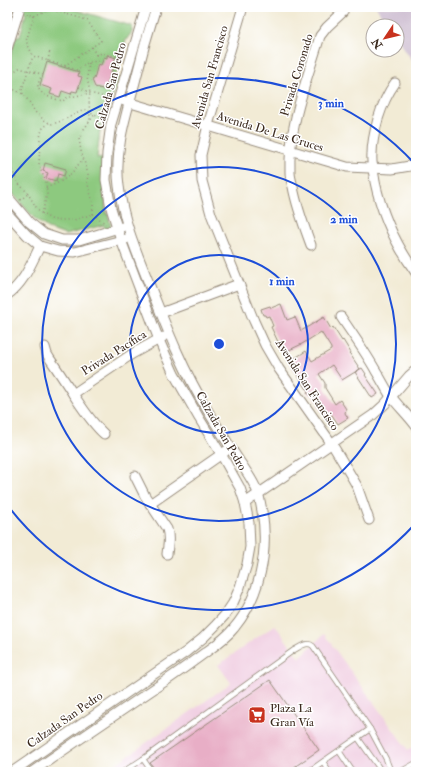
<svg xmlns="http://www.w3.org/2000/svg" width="423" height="779" font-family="'IM FELL Double Pica',serif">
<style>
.built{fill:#f1d0e3}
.industrial{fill:#cebed1}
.green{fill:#8dc97f;stroke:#647a4e}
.building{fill:#e8aec6}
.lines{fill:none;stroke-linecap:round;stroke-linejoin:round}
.service-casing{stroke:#968a7a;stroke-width:6}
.minor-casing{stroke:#968a7a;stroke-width:11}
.path{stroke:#968a7a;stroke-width:1.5;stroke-dasharray:1 3;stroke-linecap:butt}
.service{stroke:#fff;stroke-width:4.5}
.minor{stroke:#fff;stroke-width:9}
.ring{fill:none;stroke:#1d4ed8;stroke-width:2}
.labels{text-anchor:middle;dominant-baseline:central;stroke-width:3;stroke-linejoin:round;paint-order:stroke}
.street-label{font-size:12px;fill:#3b2a1e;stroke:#fff}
.poi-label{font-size:12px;fill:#3b2a1e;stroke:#fff;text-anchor:start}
.centre{fill:#1d4ed8;stroke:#fff;stroke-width:2}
.ring-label{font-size:12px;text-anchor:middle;font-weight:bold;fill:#1d4ed8;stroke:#fff;stroke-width:3;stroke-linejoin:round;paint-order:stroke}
</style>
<rect width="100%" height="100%" fill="#fff"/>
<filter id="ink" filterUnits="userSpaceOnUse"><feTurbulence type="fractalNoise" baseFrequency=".025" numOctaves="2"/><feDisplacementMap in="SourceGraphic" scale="8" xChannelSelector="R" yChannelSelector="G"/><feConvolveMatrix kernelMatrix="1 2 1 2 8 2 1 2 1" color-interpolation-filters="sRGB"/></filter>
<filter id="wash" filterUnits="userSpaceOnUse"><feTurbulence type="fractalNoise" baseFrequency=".012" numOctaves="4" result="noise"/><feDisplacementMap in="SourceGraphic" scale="16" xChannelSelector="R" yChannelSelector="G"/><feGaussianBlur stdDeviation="0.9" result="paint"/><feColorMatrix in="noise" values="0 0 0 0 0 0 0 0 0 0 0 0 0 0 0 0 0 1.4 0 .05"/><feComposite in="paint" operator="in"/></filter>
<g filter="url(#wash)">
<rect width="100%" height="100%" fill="#f2ebd5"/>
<!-- built -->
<polygon class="built" points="275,625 299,658 324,634 408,750 416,746 416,772 105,772 231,683 218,665"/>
<!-- industrial -->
<polygon class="industrial" points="376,7 416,7 416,66 397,38 397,26 389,26"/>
<!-- green -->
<polygon class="green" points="23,7 65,7 132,26 132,32 126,40 115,76 119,77 108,110 102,114 97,158 103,159 106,214 108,214 111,227 105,229 104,225 65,235 49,229 35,219 14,195 7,182 7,83 10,68 8,66 16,36 20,37 26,13 22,11"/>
<g id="blocks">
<!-- building -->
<g class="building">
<polygon points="107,55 116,58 106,90 95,87 92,80 94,79 98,64 101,65 104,57 107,58"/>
<polygon points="47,62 79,72 78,76 82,77 77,92 72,91 71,94 62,91 60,97 50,94 52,89 40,85"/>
<polygon points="45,163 66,169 64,176 58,174 56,181 46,178 48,173 43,171"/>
<polygon points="281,304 287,320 295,317 301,331 324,317 331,329 333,327 342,341 343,340 351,353 350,354 360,369 342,380 332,365 319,374 325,383 325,388 335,404 340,400 346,409 345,413 348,418 338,424 332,415 327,419 318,406 319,404 314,396 307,393 308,391 289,362 306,351 312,361 331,350 331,348 321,332 302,344 285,352 281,345 280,346 271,327 273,326 269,316 266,317 265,315 263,315 261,309 270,306 271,308"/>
<polygon points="362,368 366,374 365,375 378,394 372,398 355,372"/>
<polygon points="270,680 319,750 287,772 157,772 150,763"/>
</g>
</g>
</g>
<g filter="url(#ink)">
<use href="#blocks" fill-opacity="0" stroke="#968a7a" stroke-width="1"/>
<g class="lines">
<!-- service casing -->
<g class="service-casing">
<g id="service">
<polyline points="358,738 382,772"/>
<polyline points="339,751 353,772"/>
<polyline points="143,759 152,772"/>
<polyline points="323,762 330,772"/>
<path d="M 123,772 L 143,759 L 294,650 C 300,647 307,641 313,646 L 370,729 L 386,759 L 391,772"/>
<polyline points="308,772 370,729"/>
<polyline points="400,772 416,763"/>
</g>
</g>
<!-- minor casing -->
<g class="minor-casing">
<g id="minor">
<polyline points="243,7 208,125 201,155 202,181 211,214 254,321 265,345 279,369 332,444 350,474 357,486 369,520"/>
<polyline points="7,10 8,7"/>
<polyline points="7,49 20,7"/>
<path d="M 395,83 C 387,94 382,106 378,119 C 375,130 372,142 372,154 C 371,164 374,173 375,182 C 382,215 396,245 416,273"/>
<polyline points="124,101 347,167 392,169 410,166 416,164"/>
<polyline points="7,196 29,222 44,234 62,240 79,240 122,227"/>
<polyline points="7,213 27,235 40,246 58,251 75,252 126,239"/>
<path d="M 311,245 C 304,226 297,208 293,187 C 292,183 290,177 290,172 C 288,126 307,80 320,36 L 327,27 L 343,12"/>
<path d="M 7,295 C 24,283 31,264 40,246"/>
<polyline points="161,313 239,284"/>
<path d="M 341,317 C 353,335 366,353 376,371 C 381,379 385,387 390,395 C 398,406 408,415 416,426"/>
<path d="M 45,347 L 47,354 L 50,359 C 59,372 68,386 77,400 C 85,412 93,424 104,434"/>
<polyline points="73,394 132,354 163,337"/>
<path d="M 135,476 L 145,496 L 167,529 C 170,538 168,545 167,554"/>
<polyline points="245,503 373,415 385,404 409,376 416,370"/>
<polyline points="150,504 226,451"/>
<polyline points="12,772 186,652 203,638 215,626 225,615 233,603 240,587 247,564 250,547 249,523 245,503 240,488 221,454 199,418 174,374 159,340 121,240 111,208 106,180 107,153 111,124 146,7"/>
<path d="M 32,772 C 75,742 118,713 161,684 C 176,674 191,663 206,652 C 216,645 226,638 234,628 C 260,597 269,551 262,511 C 261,506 260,499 258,493 C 254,482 246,471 240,462 C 229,445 218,428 208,411 C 184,372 167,329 150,286 C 137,253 123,221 119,186 C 114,151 126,115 135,82 C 141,57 148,32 156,7"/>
</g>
</g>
<!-- path -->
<g class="path">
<polyline points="27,13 34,16 49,9 87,20 101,41 64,66"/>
<polyline points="34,16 26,41 33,56 77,70 89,62 99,61 92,47"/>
<polyline points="96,55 102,53 121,58"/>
<polyline points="48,61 50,50"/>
<polyline points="89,63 87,77 90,93 89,100 90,120"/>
<path d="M 9,75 L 19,68 L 42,74 C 41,77 39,81 38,84 C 37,95 54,99 63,101 L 66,98 L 90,93"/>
<path d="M 7,86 L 23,94 L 30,103 L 35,112 L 44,120 L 51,124 C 63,122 73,114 85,110 L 89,113 L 102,116"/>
<polyline points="79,87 90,93 111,99"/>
<polyline points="23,94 22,89 33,56"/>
<polyline points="7,101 11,87"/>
<polyline points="7,131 9,137 7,148"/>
<polyline points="7,159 18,183 27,192 36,207 42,214 53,220 74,220 93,214"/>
<polyline points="46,188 60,182 70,175 83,159"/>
<polyline points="20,200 28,194"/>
<polyline points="42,214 47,194 46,182 39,166 40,138 42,129 49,123"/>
<polyline points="93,214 93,203 87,181 88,174 81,151 79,139 84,129 95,114"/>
<polyline points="93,214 106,224"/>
</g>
<!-- service -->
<use href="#service" class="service"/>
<!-- minor -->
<use href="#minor" class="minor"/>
</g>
</g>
<!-- distance rings -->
<g class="ring">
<circle cx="219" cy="344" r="89"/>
<circle cx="219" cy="344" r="177"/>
<path d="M415 524A266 266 0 0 1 8 506M8 182A266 266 0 0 1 415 164"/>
</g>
<!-- icons -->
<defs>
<g id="supermarket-square" transform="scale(0.9)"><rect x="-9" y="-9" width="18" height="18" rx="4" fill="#c8321e" stroke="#fff"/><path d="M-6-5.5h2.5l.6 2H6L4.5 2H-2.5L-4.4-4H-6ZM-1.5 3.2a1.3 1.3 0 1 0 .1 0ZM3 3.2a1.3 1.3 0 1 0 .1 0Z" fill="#fff"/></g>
</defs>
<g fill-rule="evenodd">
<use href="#supermarket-square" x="257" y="715"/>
</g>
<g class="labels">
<!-- street labels -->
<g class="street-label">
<text transform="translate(297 75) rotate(-73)">Privada Coronado</text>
<text transform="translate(210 77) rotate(-74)">Avenida San Francisco</text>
<text transform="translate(111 86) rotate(-75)">Calzada San Pedro</text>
<text transform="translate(270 132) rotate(17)">Avenida De Las Cruces</text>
<text transform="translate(114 353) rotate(-32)">Privada Pacífica</text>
<text transform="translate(307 385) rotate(57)">Avenida San Francisco</text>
<text transform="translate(221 431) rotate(60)">Calzada San Pedro</text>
<text transform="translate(65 720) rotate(-35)">Calzada San Pedro</text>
</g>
<!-- poi labels -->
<g class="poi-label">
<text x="270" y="708">Plaza La<tspan x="270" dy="14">Gran Vía</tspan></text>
</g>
</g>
<circle cx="219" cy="344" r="6" class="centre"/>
<g class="ring-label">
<text x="331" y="107">3 min</text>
<text x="344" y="223">2 min</text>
<text x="282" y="285">1 min</text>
</g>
<!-- margin -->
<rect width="423" height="779" fill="none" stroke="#fff" stroke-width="24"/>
<!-- north arrow -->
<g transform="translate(385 38) rotate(235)"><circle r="19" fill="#ffffff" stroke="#b1aaa5"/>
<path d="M0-3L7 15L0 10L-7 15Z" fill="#c8321e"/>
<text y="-6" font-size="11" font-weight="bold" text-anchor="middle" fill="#3b2a1e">N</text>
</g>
</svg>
